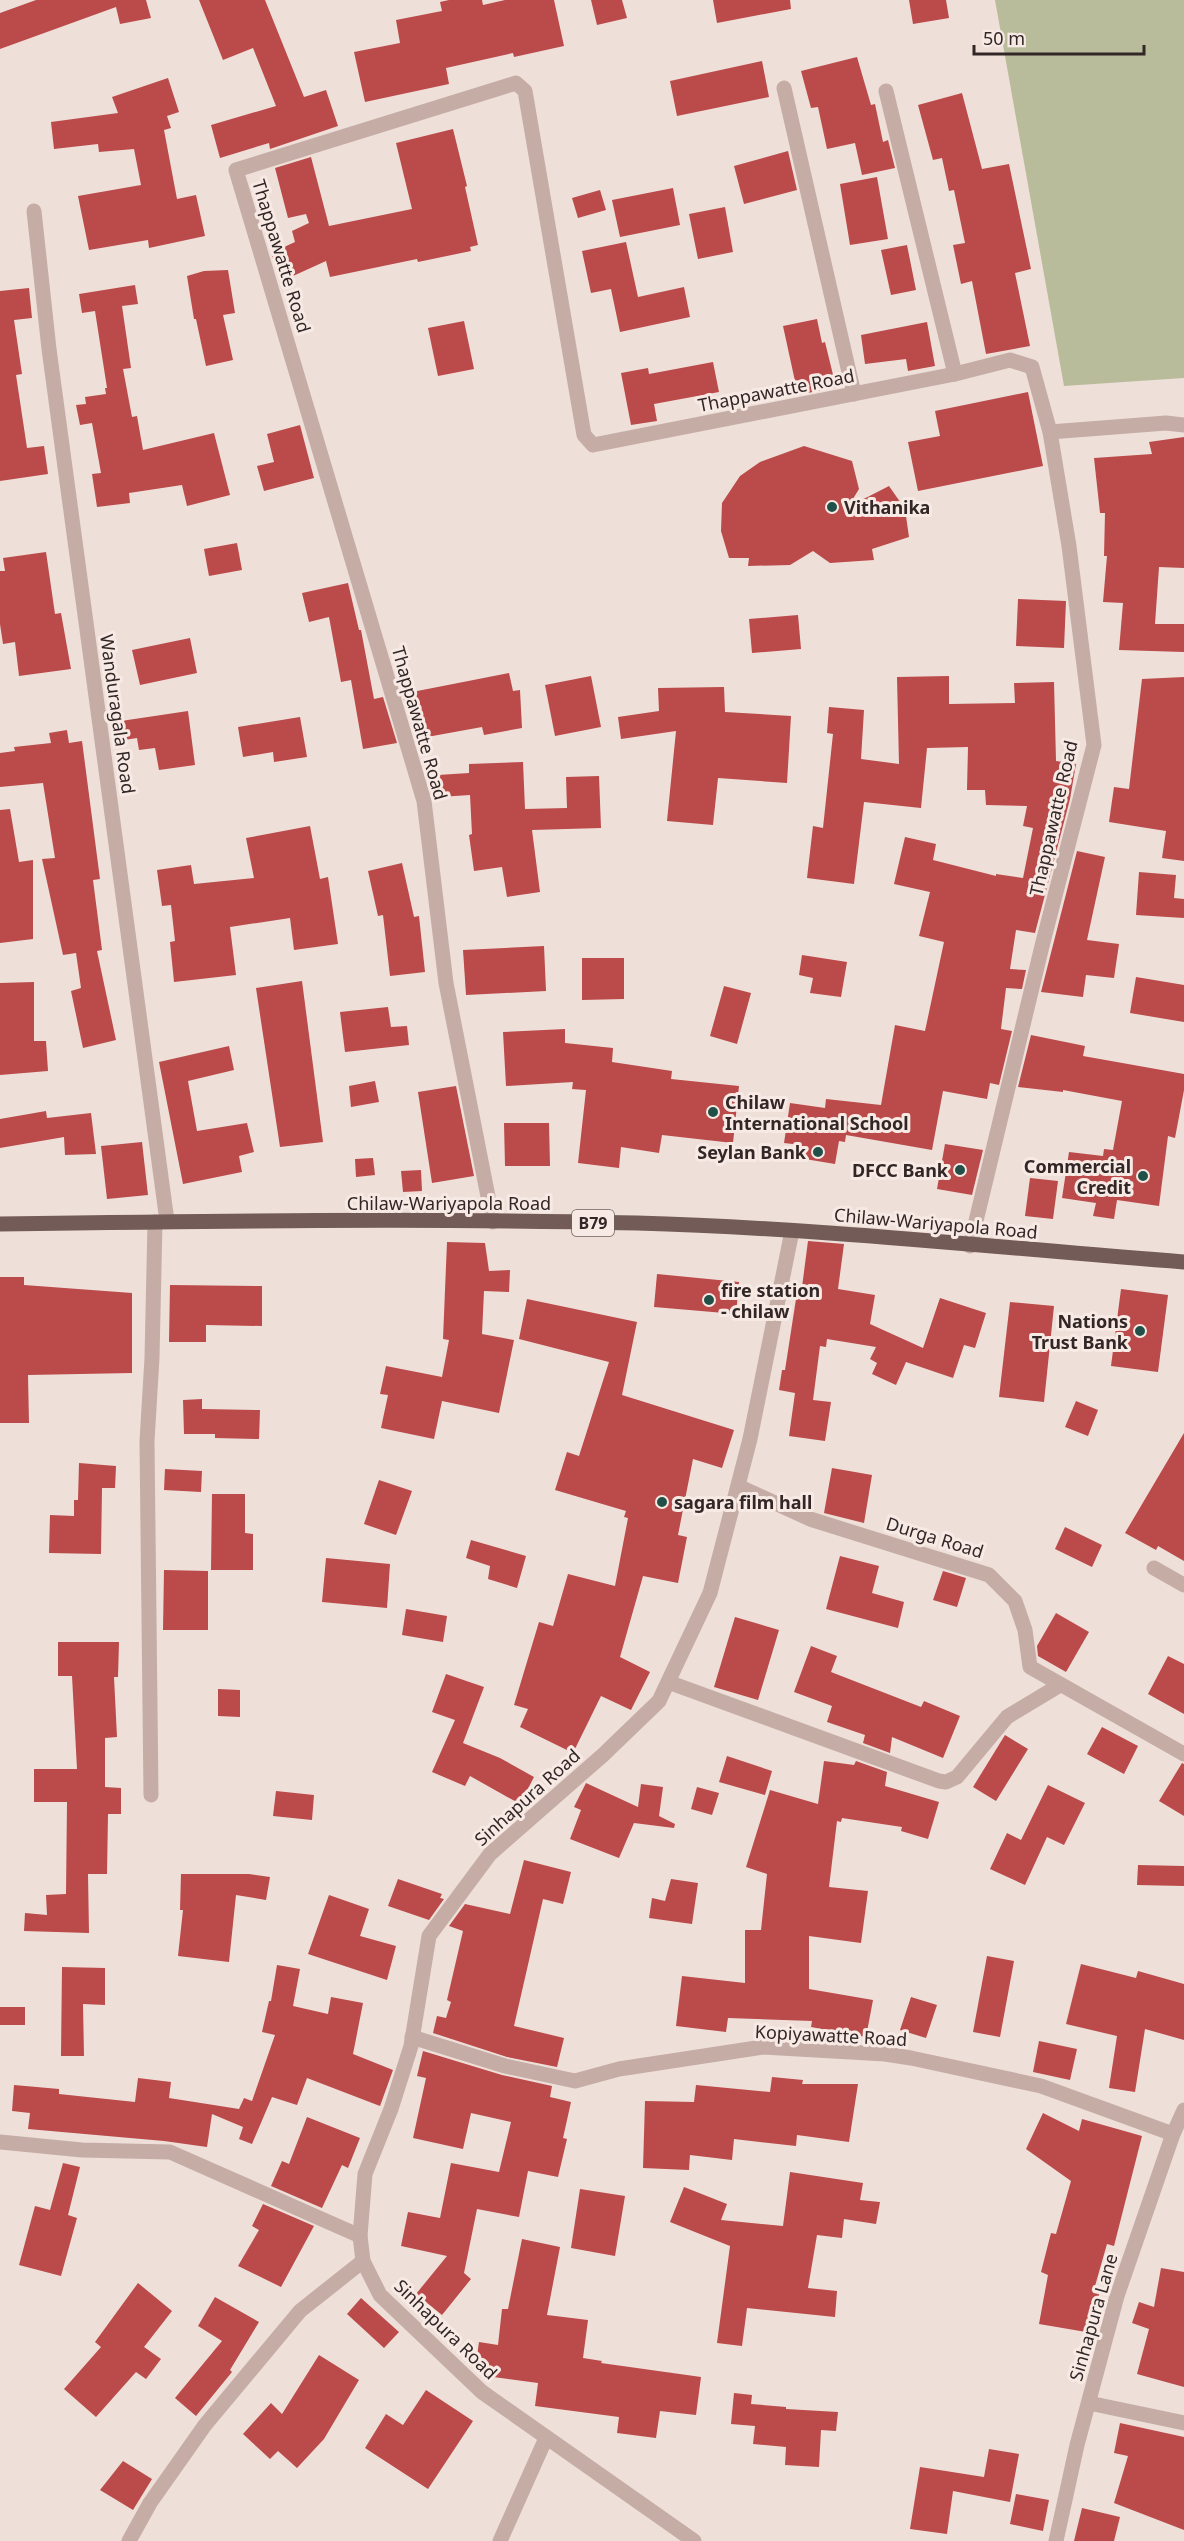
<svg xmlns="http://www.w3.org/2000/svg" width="1184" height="2541" font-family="'Noto Sans',sans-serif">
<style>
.green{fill:#b9bc9a}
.building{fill:#bb4a4a}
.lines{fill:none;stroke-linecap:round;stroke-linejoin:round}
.minor{stroke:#c5ada6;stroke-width:15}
.major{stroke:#735b58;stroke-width:15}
.poi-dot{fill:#205047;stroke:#f7eae5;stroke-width:2}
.labels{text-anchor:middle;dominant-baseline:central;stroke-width:6;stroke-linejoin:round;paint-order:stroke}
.shield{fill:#f7eae5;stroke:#6d625f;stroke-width:1.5}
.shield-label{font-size:16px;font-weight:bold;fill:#322726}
.street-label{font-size:18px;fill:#322726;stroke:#f7eae5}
.poi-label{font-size:18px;font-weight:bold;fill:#322726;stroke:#f7eae5;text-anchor:start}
</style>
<rect width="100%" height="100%" fill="#efdfd9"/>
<!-- green -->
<polygon class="green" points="995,0 1184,0 1184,378 1064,386"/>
<!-- building -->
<g class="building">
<polygon points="36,0 146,0 151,18 120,24 116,7 0,49 0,13"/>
<polygon points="199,0 265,0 304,97 326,90 338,126 270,149 269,143 220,158 211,125 276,106 253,48 223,60"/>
<polygon points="449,0 482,0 483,5 505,0 554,0 564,46 514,57 513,53 446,68 449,84 365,102 354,52 400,43 396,20 442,11 440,2"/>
<polygon points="591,0 622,0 627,18 597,25"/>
<polygon points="713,0 790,0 791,9 717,23"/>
<polygon points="909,0 946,0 949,18 913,24"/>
<polygon points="857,57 871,105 875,104 883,142 888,140 895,168 862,175 855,143 827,149 818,107 811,108 801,71"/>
<polygon points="762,61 769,97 677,116 670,81"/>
<polygon points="168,78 179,112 167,116 171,128 164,130 177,199 196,195 205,236 149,248 148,240 89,250 78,196 141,185 134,149 99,152 98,144 54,149 51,122 118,113 112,97"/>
<polygon points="962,93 982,169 1009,164 1031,269 1015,273 1030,346 986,354 972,281 961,284 953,245 965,243 954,190 949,191 942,158 933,160 918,105"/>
<polygon points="453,129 467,186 465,187 478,245 470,247 471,251 418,262 417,259 330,277 326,261 282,281 271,253 295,242 292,231 309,223 306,214 288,218 275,168 311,157 329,226 412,209 396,143"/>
<polygon points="788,151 797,190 744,204 734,166"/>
<polygon points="877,177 888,239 850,245 840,184"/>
<polygon points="673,188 680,225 620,237 612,200"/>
<polygon points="600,190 606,210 578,218 572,198"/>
<polygon points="725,207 733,252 698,259 689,214"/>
<polygon points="626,242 638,297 684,287 690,317 620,332 611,289 591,293 582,251"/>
<polygon points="907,245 916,290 891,295 881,250"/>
<polygon points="228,270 235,313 223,315 233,360 206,366 196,319 194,319 187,276 204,271"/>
<polygon points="135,285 138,304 122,306 131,368 123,369 132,417 137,416 143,450 214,433 230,495 187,506 182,485 129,493 130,503 97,507 92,474 101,473 92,423 80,425 76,405 86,404 85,397 106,394 105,388 107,388 95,311 82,313 79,294"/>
<polygon points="29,288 32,318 14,320 22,374 16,375 27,448 44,446 48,474 0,481 0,291"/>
<polygon points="817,319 822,343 825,342 836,387 798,395 783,326"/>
<polygon points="464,321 474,369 438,376 428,328"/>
<polygon points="927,322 935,366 908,371 906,359 865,364 861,335"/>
<polygon points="713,362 719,392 654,404 657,421 631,425 621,373 648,368 649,374"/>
<polygon points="1028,392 1043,466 918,491 908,442 940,436 935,411"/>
<polygon points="300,425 314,478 264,491 257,466 274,462 267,434"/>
<polygon points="1184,437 1184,568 1159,567 1155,624 1184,624 1184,652 1119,650 1123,603 1103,602 1107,556 1104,556 1105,513 1100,513 1094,458 1152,454 1149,442"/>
<polygon points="804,446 852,461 859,489 848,507 889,486 905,509 909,537 872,549 874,560 830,563 813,551 790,565 748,566 749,558 729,558 721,531 722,503 740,476 760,462"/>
<polygon points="237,543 242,570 209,576 204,549"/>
<polygon points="46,552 55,614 61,613 71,669 19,676 15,642 3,644 0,624 0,571 5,571 3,558"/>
<polygon points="348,583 359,630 361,630 374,699 383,697 397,743 363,749 351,680 341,682 329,617 309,622 302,593"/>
<polygon points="1018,599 1066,601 1064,648 1016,646"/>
<polygon points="798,615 801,649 752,653 749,619"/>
<polygon points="190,638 197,673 140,685 132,650"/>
<polygon points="509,673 513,691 520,690 522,728 484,735 482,727 416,739 402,694"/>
<polygon points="591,676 601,727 555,736 545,685"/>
<polygon points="949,676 949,704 1015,703 1014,683 1054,682 1056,761 1076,764 1070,799 1035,933 1016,930 1010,969 1026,970 1022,989 1006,988 1001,1029 1012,1031 999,1085 990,1083 987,1099 943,1091 932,1150 846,1135 845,1142 839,1141 835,1164 799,1158 801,1145 784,1143 790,1103 825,1108 826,1099 881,1105 895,1025 925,1031 944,942 919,936 930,892 894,884 905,837 936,844 933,860 996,876 996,874 1023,878 1033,828 1023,826 1027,806 986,805 985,790 967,790 968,747 927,748 921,808 864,802 854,884 807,878 813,826 823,828 833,734 827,733 829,707 864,710 861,759 899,764 897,677"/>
<polygon points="1184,677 1184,861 1162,858 1166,831 1109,822 1114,787 1129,789 1142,679"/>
<polygon points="724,687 725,712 791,716 787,783 718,778 713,825 667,821 676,731 621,739 618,717 659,711 658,688"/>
<polygon points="188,711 195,765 159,770 155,748 139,750 137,738 124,740 121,721"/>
<polygon points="300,717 307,757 274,762 273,752 243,757 238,727"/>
<polygon points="67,730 69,743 82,741 100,879 93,880 102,950 97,951 116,1040 83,1048 71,991 81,988 76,953 63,955 42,859 55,858 43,783 0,787 0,753 15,751 14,747 51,743 49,733"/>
<polygon points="523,762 525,809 567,808 566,777 599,776 601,828 532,830 540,892 507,897 502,867 474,871 469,835 472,834 470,795 440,797 438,775 469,773 469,764"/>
<polygon points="10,809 19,862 33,860 33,939 0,943 0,810"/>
<polygon points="310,826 320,879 328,877 338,944 294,950 290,918 230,927 236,975 174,982 170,942 175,941 171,905 162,906 157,870 191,865 194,884 254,878 246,838"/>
<polygon points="1077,851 1105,857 1087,940 1119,944 1114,978 1086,975 1083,997 1041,992"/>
<polygon points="402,863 414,917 419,916 425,972 390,976 383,915 378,916 368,871"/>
<polygon points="1139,872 1176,875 1174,898 1184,899 1184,918 1136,915"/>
<polygon points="544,946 546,991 466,995 463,950"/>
<polygon points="802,955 847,962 841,997 810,993 813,978 799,975"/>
<polygon points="582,958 624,958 624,999 582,1000"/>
<polygon points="1136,977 1184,985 1184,1022 1130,1013"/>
<polygon points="302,981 323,1142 280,1147 256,988"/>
<polygon points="34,982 34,1041 46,1041 48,1071 0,1075 0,983"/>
<polygon points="724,986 751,993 737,1044 710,1036"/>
<polygon points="388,1007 391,1027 407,1026 409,1045 345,1052 340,1012"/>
<polygon points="565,1029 565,1043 613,1048 612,1062 672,1071 671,1079 739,1086 733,1143 662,1135 659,1153 621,1147 619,1168 578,1163 586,1090 572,1089 573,1082 506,1086 503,1032"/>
<polygon points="1031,1035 1085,1046 1083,1056 1184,1074 1184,1090 1175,1138 1168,1136 1159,1206 1117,1200 1114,1219 1093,1216 1096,1203 1062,1198 1069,1152 1103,1156 1104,1149 1113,1150 1122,1101 1063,1090 1063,1092 1018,1087"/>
<polygon points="229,1046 234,1070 188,1081 197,1131 247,1123 254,1152 239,1156 242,1172 183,1184 159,1062"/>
<polygon points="375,1081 379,1102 351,1107 349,1086"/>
<polygon points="456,1086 474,1176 432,1183 418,1092"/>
<polygon points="46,1111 47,1118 91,1113 96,1154 65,1155 64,1137 0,1148 0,1119"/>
<polygon points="504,1123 549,1123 550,1166 505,1166"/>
<polygon points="142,1142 148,1195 107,1199 101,1146"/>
<polygon points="945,1144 983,1150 972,1195 937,1189"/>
<polygon points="373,1158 375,1175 356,1177 355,1159"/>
<polygon points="421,1170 422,1191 403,1192 401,1171"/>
<polygon points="1030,1178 1058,1181 1053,1219 1025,1216"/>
<polygon points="808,1241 844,1244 838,1289 875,1295 870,1324 923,1348 940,1298 986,1313 975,1348 964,1345 953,1378 906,1362 896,1385 872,1374 877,1363 870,1359 876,1347 827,1339 826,1347 820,1346 813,1400 831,1402 825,1441 789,1436 795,1393 779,1390 782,1370 785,1370 798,1286 802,1287"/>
<polygon points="447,1242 485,1243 489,1271 510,1270 509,1292 484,1291 482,1334 514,1340 499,1413 442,1401 434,1439 381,1428 388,1395 380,1394 386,1366 442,1377 449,1340 443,1339"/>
<polygon points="657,1274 739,1282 736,1314 654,1307"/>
<polygon points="0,1277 24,1277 24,1285 132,1293 132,1373 28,1375 29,1423 0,1423"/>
<polygon points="170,1285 262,1286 262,1326 206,1325 206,1342 169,1342"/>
<polygon points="1121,1289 1168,1295 1158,1372 1111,1366"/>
<polygon points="527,1299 637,1322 622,1395 734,1430 722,1468 693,1459 678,1535 687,1537 678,1583 643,1576 620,1657 650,1672 631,1710 601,1696 573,1753 520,1727 528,1709 514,1705 539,1622 553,1626 568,1574 615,1586 628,1518 624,1517 626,1511 555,1490 567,1452 579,1456 609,1362 519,1339"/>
<polygon points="1010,1302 1054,1306 1044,1402 999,1397"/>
<polygon points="202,1399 202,1409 260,1410 259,1439 215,1438 215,1434 184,1434 183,1400"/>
<polygon points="1076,1401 1098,1410 1088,1436 1065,1427"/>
<polygon points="1184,1433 1184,1561 1158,1546 1156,1550 1125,1533"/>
<polygon points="79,1463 116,1466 115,1488 102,1488 101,1554 49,1553 50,1515 74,1516 74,1500 78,1500"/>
<polygon points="832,1468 872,1475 864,1523 824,1513"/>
<polygon points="165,1469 202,1471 201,1492 164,1490"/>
<polygon points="379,1480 412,1491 396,1535 364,1524"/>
<polygon points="212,1494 245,1494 245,1533 253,1534 253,1570 211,1570"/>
<polygon points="1065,1527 1102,1545 1092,1567 1055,1549"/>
<polygon points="471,1540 526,1556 517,1588 488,1579 490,1566 466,1558"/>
<polygon points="840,1556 879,1566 872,1593 904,1602 898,1628 826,1609"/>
<polygon points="326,1558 390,1564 387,1608 322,1602"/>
<polygon points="164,1570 208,1571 208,1630 163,1630"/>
<polygon points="943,1571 966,1578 957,1607 933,1600"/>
<polygon points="406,1609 447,1616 443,1642 402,1635"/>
<polygon points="1056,1613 1089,1632 1066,1672 1038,1656 1037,1646"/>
<polygon points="735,1617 779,1630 758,1700 714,1687"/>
<polygon points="58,1642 119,1642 118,1677 114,1677 117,1737 105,1738 105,1787 121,1788 121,1814 108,1814 107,1874 88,1874 89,1933 24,1931 25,1913 47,1915 46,1895 66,1894 67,1802 34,1802 34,1769 77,1769 72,1676 58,1676"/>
<polygon points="811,1646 837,1656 831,1672 921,1707 924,1701 960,1716 943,1758 892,1737 890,1753 863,1743 865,1735 827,1722 832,1706 794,1692"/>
<polygon points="1168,1656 1184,1664 1184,1714 1148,1694"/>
<polygon points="446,1674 484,1687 463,1743 500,1758 534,1777 520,1804 470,1776 465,1786 432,1772 455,1720 432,1712"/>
<polygon points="218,1689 240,1690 240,1717 218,1716"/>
<polygon points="1102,1727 1138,1746 1124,1774 1087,1754"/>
<polygon points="1005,1735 1028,1749 996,1801 973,1787"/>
<polygon points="727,1756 772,1771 765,1795 719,1782"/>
<polygon points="824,1761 854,1765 856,1761 887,1772 885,1786 939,1802 928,1839 901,1831 902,1827 842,1818 841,1822 837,1821 829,1887 868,1891 861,1943 809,1936 809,1989 873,2000 866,2037 811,2027 812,2021 728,2018 726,2032 676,2026 682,1976 745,1983 745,1930 761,1930 767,1874 746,1867 770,1790 818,1804"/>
<polygon points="1182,1763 1184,1764 1184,1816 1159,1801"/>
<polygon points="586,1783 638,1807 641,1784 663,1787 659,1816 675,1824 674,1828 634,1823 619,1858 570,1839 581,1810 574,1807"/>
<polygon points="1048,1785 1085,1803 1064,1845 1047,1837 1025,1885 990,1869 1007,1833 1021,1840"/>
<polygon points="697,1787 719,1793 712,1815 691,1809"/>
<polygon points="276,1791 314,1795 312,1820 273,1816"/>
<polygon points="524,1860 571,1872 563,1904 543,1899 514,2026 564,2038 557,2067 507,2057 433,2033 437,2016 446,2018 451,2002 447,2000 463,1931 449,1926 465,1904 510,1914"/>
<polygon points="1138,1865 1184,1866 1184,1886 1137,1885"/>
<polygon points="181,1874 249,1874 270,1877 266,1900 236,1895 229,1962 178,1956 183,1910 180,1910"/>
<polygon points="398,1879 442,1894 440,1898 444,1899 429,1920 388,1906"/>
<polygon points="671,1879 698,1883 692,1924 649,1918 652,1898 665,1901"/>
<polygon points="329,1895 369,1909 360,1936 396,1946 387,1980 308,1954"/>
<polygon points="987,1956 1014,1961 1000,2037 973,2032"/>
<polygon points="1081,1964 1136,1978 1138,1971 1184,1984 1184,2040 1145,2029 1135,2092 1109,2088 1117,2036 1066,2024"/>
<polygon points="277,1965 300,1969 293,2006 328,2014 331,1997 363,2003 353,2054 393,2070 380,2106 307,2078 297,2105 272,2097 252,2144 239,2139 243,2127 212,2114 207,2147 164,2141 28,2129 30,2113 12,2111 14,2085 59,2089 59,2094 135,2102 138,2078 171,2082 169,2098 239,2109 244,2098 252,2101 275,2035 262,2032 269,2001 271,2001"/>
<polygon points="62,1967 105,1968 105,2005 83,2004 84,2056 61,2056"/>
<polygon points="911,1997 937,2005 926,2038 900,2030"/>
<rect x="0" y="2007" width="25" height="18"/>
<polygon points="1039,2041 1077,2049 1070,2080 1033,2072"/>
<polygon points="423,2051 502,2075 552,2086 550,2097 571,2102 563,2138 567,2139 558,2177 528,2171 519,2217 477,2209 464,2273 471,2279 442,2315 416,2294 447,2256 401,2246 408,2212 440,2218 451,2163 499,2172 511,2122 471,2113 463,2149 413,2138 426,2078 417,2076"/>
<polygon points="772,2077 803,2080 802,2084 858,2084 849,2142 797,2135 796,2146 734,2139 732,2160 690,2155 689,2170 643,2168 645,2101 694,2102 696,2085 770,2092"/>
<polygon points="1043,2113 1079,2131 1082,2119 1142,2136 1114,2246 1107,2244 1093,2293 1099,2294 1092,2333 1039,2324 1048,2275 1041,2272 1051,2233 1056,2234 1071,2181 1026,2149"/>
<polygon points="307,2117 360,2138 348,2168 342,2165 322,2208 271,2186 282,2161 289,2164"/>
<polygon points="63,2163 80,2167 68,2215 77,2218 61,2276 19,2265 35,2206 50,2210"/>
<polygon points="790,2172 863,2183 860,2200 880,2202 876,2224 844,2219 842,2238 817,2235 808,2288 837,2291 835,2317 747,2308 742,2346 717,2343 730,2246 670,2222 684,2187 727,2204 721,2220 783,2226"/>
<polygon points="580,2189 625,2196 615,2256 571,2248"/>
<polygon points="263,2204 314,2226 281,2287 238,2266 259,2230 252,2226"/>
<polygon points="522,2239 560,2247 547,2315 588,2320 583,2358 602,2361 601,2363 701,2377 696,2415 660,2411 656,2438 617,2433 619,2417 535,2406 538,2383 486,2376 487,2365 476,2364 479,2342 498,2345 502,2309 508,2309"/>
<polygon points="1161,2268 1184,2272 1184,2387 1137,2374 1149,2329 1132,2323 1139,2302 1154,2307"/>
<polygon points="138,2283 172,2311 144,2347 161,2359 146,2379 136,2372 96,2417 64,2389 101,2347 95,2342"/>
<polygon points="215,2297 259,2322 230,2370 232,2372 196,2416 175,2398 222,2341 198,2326"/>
<polygon points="361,2298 399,2332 384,2348 347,2314"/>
<polygon points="319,2355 359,2380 324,2439 297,2468 278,2451 270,2459 243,2434 271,2403 282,2414"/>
<polygon points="426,2390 473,2421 428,2489 365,2448 386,2414 403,2425"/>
<polygon points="734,2393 752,2395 751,2404 786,2407 786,2409 838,2412 836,2431 821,2430 819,2467 785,2465 786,2447 753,2444 755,2426 731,2424"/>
<polygon points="1120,2423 1184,2437 1184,2530 1114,2503 1128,2456 1114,2453"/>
<polygon points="989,2449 1019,2454 1010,2502 953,2491 947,2534 910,2529 920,2467 984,2477"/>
<polygon points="123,2461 152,2479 133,2510 100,2490"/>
<polygon points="1016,2494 1049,2500 1043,2531 1010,2524"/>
<polygon points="1082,2508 1120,2517 1114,2541 1074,2541"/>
</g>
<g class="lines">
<!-- minor -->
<g class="minor">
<polyline points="784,88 854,394"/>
<polyline points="886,91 955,374"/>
<polyline points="34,211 49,349 167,1221"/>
<polyline points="1050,432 1166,423 1184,425"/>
<polyline points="493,1222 446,983 424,801 236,170 516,83 525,91 584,435 593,445 955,374 1010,360 1032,367 1050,432 1069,546 1094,745 1042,946 970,1246"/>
<polyline points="738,1486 810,1519 989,1575 1015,1601 1025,1630 1030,1667 1184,1754"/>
<polyline points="1154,1568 1184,1585"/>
<polyline points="668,1682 939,1781 946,1782 957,1777 1007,1717 1060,1685"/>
<polyline points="151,1795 147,1441 152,1358 155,1222"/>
<polyline points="412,2037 505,2066 575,2081 619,2069 763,2047 885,2054 911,2058 1041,2086 1173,2134"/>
<polyline points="0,2142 82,2150 170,2152 360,2236"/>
<polyline points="1089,2403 1184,2423"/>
<polyline points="129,2541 150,2503 205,2425 300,2311 363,2261"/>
<polyline points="500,2541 546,2438"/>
<polyline points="694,2541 482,2392 380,2295 363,2261 360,2236 365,2174 391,2109 411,2046 429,1936 490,1854 603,1755 659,1701 710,1593 750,1439 792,1231"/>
<polyline points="1056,2541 1077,2445 1117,2296 1173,2134 1184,2110"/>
</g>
<!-- major -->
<path class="major" d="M 0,1224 C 212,1221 425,1218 637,1223 C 820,1228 1002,1248 1184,1262"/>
</g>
<!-- markers -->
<g class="poi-dot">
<circle cx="832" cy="507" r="6"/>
<circle cx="713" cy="1112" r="6"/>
<circle cx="818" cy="1152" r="6"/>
<circle cx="960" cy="1170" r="6"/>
<circle cx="1143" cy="1176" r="6"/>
<circle cx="709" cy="1300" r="6"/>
<circle cx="1140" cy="1331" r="6"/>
<circle cx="662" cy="1502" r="6"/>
</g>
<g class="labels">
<!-- shield labels -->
<rect class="shield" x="572" y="1210" width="42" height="26" rx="4.5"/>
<g class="shield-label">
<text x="593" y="1223">B79</text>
</g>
<!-- street labels -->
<g class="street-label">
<text transform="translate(282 256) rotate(73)">Thappawatte Road</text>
<text transform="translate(776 390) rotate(-11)">Thappawatte Road</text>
<text transform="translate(118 714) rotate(82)">Wanduragala Road</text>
<text transform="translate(420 723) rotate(74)">Thappawatte Road</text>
<text transform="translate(1053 818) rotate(-77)">Thappawatte Road</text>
<text x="449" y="1203">Chilaw-Wariyapola Road</text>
<text transform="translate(936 1223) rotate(5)">Chilaw-Wariyapola Road</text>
<text transform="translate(935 1537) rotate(17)">Durga Road</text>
<text transform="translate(527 1797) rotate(-42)">Sinhapura Road</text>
<text transform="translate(831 2035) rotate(3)">Kopiyawatte Road</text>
<text transform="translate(1093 2317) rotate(-74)">Sinhapura Lane</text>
<text transform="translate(446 2329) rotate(44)">Sinhapura Road</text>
</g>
<!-- poi labels -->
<g class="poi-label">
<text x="844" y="507">Vithanika</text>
<text x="725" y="1102">Chilaw<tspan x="725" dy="21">International School</tspan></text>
<text x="806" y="1152" text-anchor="end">Seylan Bank</text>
<text x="1131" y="1166" text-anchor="end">Commercial<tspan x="1131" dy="21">Credit</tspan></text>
<text x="948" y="1170" text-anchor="end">DFCC Bank</text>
<text x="721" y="1290">fire station<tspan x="721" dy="21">- chilaw</tspan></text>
<text x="1128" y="1321" text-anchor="end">Nations<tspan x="1128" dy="21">Trust Bank</tspan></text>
<text x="674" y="1502">sagara film hall</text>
</g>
</g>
<!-- scale -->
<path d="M974 45v9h170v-9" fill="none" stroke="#322726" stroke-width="3"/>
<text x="983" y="45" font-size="18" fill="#322726" stroke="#f7eae5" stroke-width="4.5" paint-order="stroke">50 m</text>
</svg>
